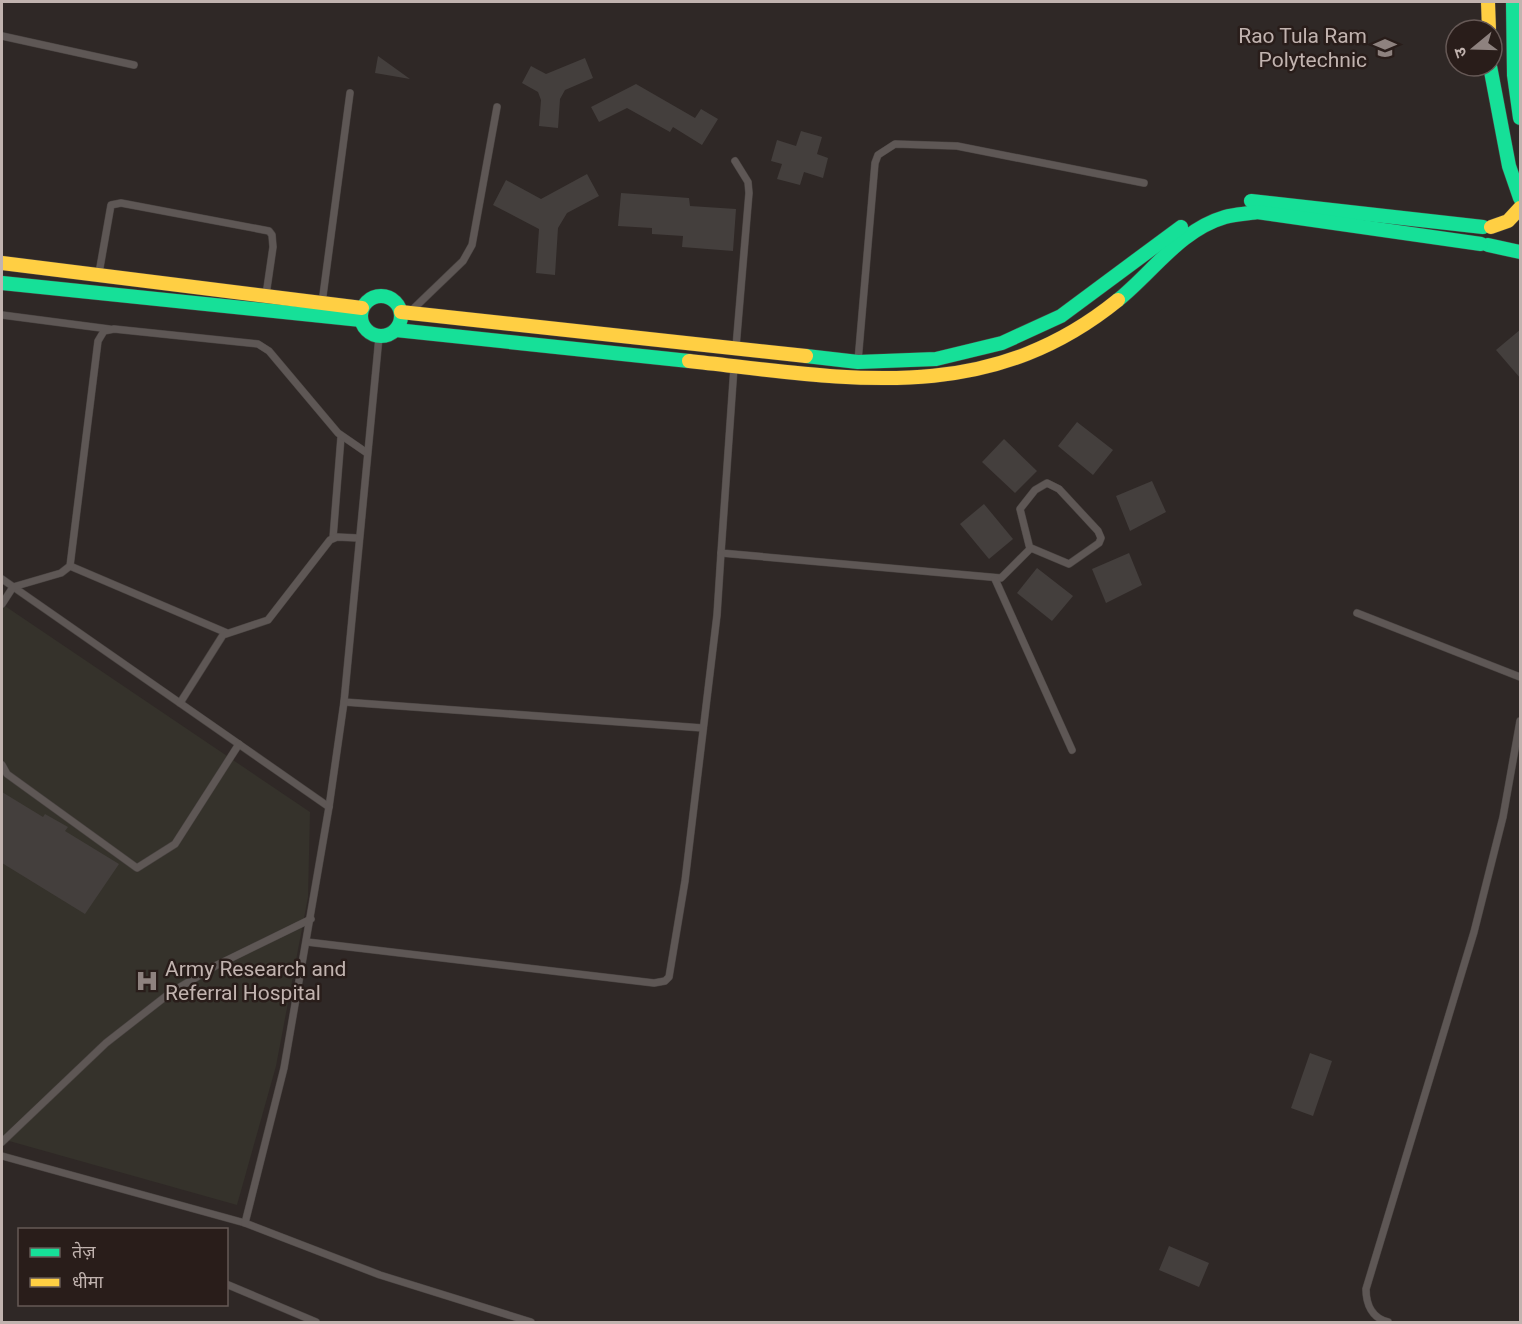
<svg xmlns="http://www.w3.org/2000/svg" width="1522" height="1324" font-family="Roboto,'Noto Sans Devanagari',sans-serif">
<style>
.medical{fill:#35322b}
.building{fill:#443f3d}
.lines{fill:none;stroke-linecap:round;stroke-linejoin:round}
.lane-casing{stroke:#494341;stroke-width:8}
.fast-casing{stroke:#4c4543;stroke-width:15}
.slow-casing{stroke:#4c4543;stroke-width:15}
.lane{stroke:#5e5755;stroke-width:7}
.fast{stroke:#16e098;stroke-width:14}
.slow{stroke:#ffcf43;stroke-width:14}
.labels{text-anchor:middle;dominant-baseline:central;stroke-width:5;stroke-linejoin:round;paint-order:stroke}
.poi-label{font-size:21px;fill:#c1b3af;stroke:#291d1a;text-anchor:end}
</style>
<rect width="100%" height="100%" fill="#2f2826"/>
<!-- medical -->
<polygon class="medical" points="2,604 310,812 308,897 276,1066 237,1205 2,1139"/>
<!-- building -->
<g class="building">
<polygon points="378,56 410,79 375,73"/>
<polygon points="585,58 593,78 565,90 560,99 558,128 539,126 541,100 538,92 522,83 531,66 546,74"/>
<polygon points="636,84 695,118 701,109 718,119 702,145 673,127 670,132 627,108 599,122 591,107"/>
<polygon points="801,131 822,137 817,154 828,158 823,178 804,172 800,185 777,179 782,164 771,161 777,140 796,146"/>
<polygon points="587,174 599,196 567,213 558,228 555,275 536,273 539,229 493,205 506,180 541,199"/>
<polygon points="621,193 689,198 690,206 736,209 733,251 682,247 683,236 652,234 652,228 618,226"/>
<polygon points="1521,329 1521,379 1496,350"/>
<polygon points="1077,422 1113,450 1093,475 1058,446"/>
<polygon points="1004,439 1037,471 1015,493 982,462"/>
<polygon points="1152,481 1166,512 1130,531 1116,496"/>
<polygon points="984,504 1013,539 989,559 960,524"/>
<polygon points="1129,553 1142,585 1106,603 1092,569"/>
<polygon points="1037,568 1073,596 1052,621 1017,593"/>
<polygon points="2,792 43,817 45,814 68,827 65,831 119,864 85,914 2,863"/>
<polygon points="1310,1053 1332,1061 1313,1116 1291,1108"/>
<polygon points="1169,1246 1209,1263 1199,1287 1159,1270"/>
</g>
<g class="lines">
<!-- lane casing -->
<g class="lane-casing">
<g id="lane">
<polyline points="2,36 134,65"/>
<polyline points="735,161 748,182 749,193 736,347"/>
<polyline points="99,273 111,205 121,203 269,231 272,235 273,247 266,295"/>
<polyline points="322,303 350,93"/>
<polyline points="411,311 463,261 472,245 497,107"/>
<polyline points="2,315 109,329"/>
<polyline points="858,361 875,163 878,155 895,144 957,146 1144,183"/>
<polyline points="734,367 721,553 1001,578 1030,549 1020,509 1035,490 1047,483 1059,489 1098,531 1101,538 1099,543 1069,564 1031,548"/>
<polyline points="333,538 341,437"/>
<polyline points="70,566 227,633"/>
<polyline points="2,579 329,807"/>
<polyline points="995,579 1072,750"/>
<polyline points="2,604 13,587 61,573 70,566 98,341 104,331 114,329 258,344 269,351 338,433 367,453"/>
<polyline points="1357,613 1520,677"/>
<polyline points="344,702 703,728"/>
<polyline points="180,703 223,635 268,620 330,540 337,537 358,538"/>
<polyline points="2,765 7,774 137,868 175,844 239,744"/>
<polyline points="307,942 654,983 665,981 669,977 685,881 717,615 721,553"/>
<polyline points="2,1142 106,1043 170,993 217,965 311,919"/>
<polyline points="2,1156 245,1223 380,1275 531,1322"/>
<polyline points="245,1223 284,1068 329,807 344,702 379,337"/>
<polyline points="226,1284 316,1322"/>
<path d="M 1388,1322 C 1372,1318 1366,1304 1366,1289 L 1474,932 L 1503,817 L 1520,721"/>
</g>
</g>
<!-- fast casing -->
<g class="fast-casing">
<g id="fast">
<polyline points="1513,2 1514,75 1520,118"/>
<polyline points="1490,66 1509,166 1520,198"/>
<polyline points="1251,201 1483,227"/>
<polyline points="1488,245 1520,252"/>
<polyline points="2,283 361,320"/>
<circle cx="381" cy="316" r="20"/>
<path d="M 1118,300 C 1153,272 1180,230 1225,217 C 1235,214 1246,214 1257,212 L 1481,244"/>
<polyline points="396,330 689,361"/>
<polyline points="806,356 858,362 936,359 1002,343 1061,316 1181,227"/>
</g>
</g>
<!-- slow casing -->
<g class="slow-casing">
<g id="slow">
<polyline points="1488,2 1489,30"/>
<polyline points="1491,227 1508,221 1520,208"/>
<polyline points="2,263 362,308"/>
<polyline points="401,312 806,356"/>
<path d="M 689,361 C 846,378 985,408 1118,300"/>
</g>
</g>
<!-- lane -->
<use href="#lane" class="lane"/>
<!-- fast -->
<use href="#fast" class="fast"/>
<!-- slow -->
<use href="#slow" class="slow"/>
</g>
<!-- icons -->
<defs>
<g id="university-bare" transform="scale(1.8)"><path d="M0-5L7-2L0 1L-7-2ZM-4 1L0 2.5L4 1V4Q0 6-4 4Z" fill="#8e827f" stroke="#291d1a" stroke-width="2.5" paint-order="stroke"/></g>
<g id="hospital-bare" transform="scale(1.8)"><path d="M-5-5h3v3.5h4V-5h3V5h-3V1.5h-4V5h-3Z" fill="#8e827f" stroke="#291d1a" stroke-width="2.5" paint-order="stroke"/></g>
</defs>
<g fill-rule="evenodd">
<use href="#university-bare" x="1385" y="48"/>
<use href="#hospital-bare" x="147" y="981"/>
</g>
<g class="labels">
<!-- poi labels -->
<g class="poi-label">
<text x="1367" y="36">Rao Tula Ram<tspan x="1367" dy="24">Polytechnic</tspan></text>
<text x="165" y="969" text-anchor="start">Army Research and<tspan x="165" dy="24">Referral Hospital</tspan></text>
</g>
</g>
<!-- border -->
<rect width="1522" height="1324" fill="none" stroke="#c1b3af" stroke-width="6"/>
<!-- legend -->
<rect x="18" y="1228" width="210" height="78" fill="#291d1a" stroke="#665956" stroke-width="1.5"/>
<rect x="30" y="1248" width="30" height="9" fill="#16e098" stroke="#665956" stroke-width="1.5"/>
<text x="72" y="1258" font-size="18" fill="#c1b3af">तेज़</text>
<rect x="30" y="1278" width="30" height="9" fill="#ffcf43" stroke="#665956" stroke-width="1.5"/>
<text x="72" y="1288" font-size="18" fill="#c1b3af">धीमा</text>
<!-- north arrow -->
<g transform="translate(1474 48) rotate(251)"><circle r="28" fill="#291d1a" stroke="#665956" stroke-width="1.5"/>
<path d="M0-4.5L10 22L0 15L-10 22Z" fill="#8e827f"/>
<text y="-9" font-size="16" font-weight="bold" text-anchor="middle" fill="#c1b3af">उ</text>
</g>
</svg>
